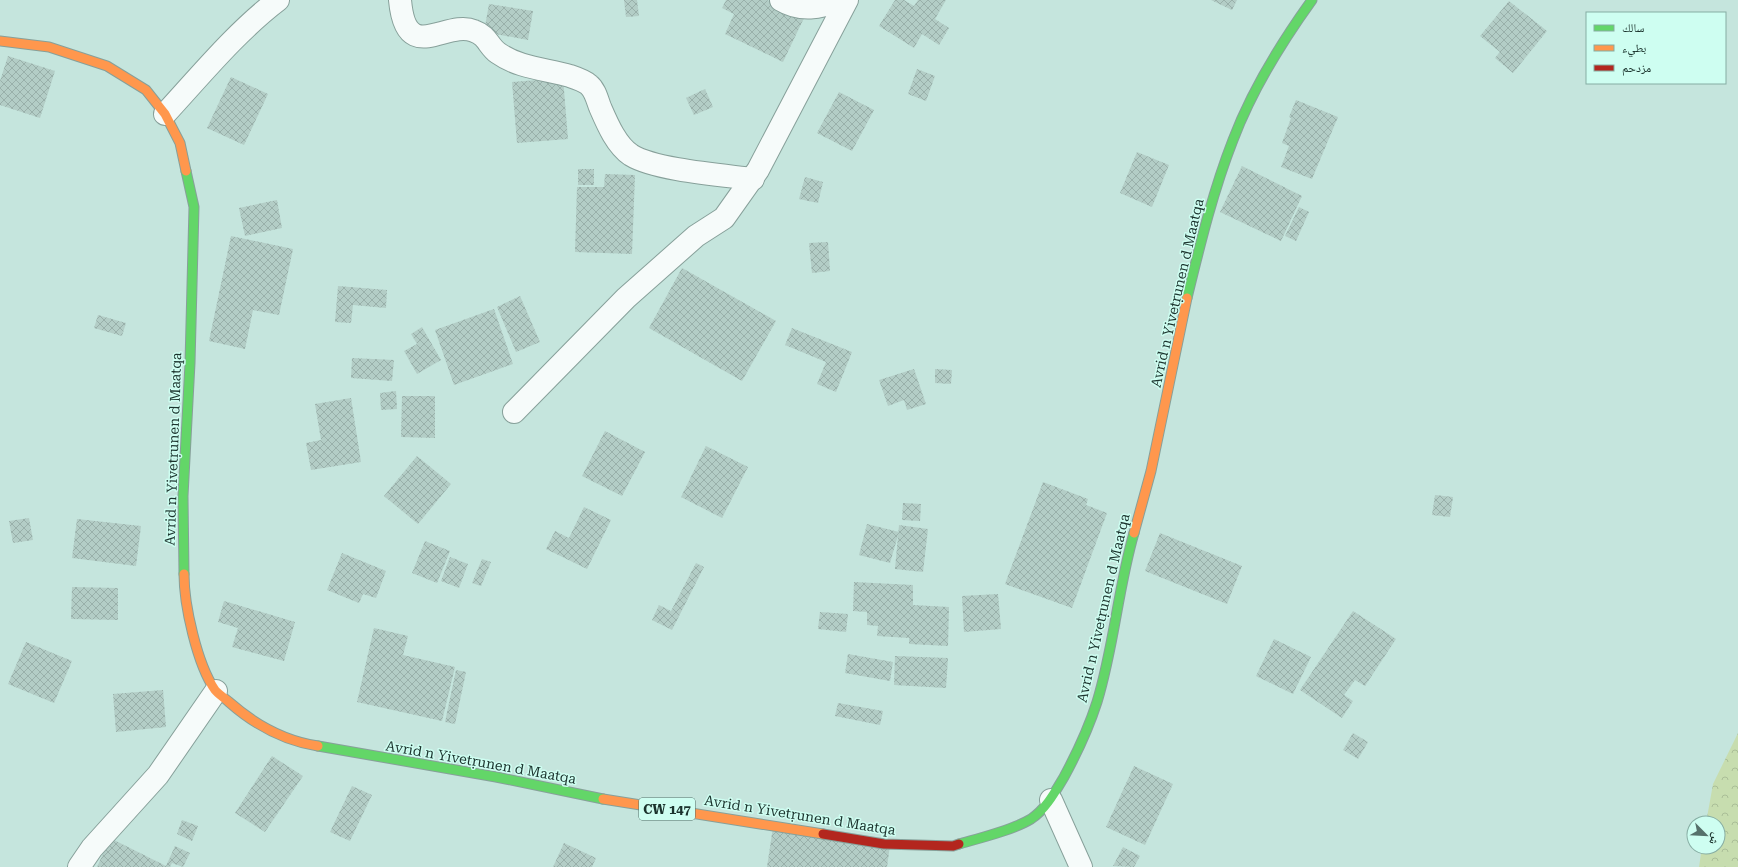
<svg xmlns="http://www.w3.org/2000/svg" width="1738" height="867" font-family="'Roboto Serif','Noto Naskh Arabic',serif">
<style>
.forest{fill:url(#forest-crowns)}
.building{fill:url(#building-cross-hatch)}
.lines{fill:none;stroke-linecap:round;stroke-linejoin:round}
.street-casing{stroke:#87a09a;stroke-width:24}
.fast-casing{stroke:#87a09a;stroke-width:11}
.slow-casing{stroke:#87a09a;stroke-width:11}
.jam-casing{stroke:#87a09a;stroke-width:11}
.street{stroke:#f6fbfa;stroke-width:22}
.fast{stroke:#63d668;stroke-width:9}
.slow{stroke:#ff974d;stroke-width:9}
.jam{stroke:#b3261e;stroke-width:9}
.labels{text-anchor:middle;dominant-baseline:central;stroke-width:3;stroke-linejoin:round;paint-order:stroke}
.shield{fill:#cefef1;stroke:#517068;stroke-width:1}
.shield-label{font-size:13px;font-weight:bold;fill:#1b332d}
.street-label{font-size:14px;fill:#1b332d;stroke:#cefef1}
</style>
<defs>
<pattern id="forest-crowns" width="20" height="18" patternUnits="userSpaceOnUse"><rect width="20" height="18" fill="#c7ddaf"/><path d="M2 6a3 3 0 1 1 6 0M12 15a3 3 0 1 1 6 0" fill="none" stroke="#aabe97"/></pattern>
<pattern id="building-cross-hatch" width="8" height="8" patternUnits="userSpaceOnUse"><rect width="8" height="8" fill="#b3cdc6"/><path d="M0 0l8 8M0 8l8-8" fill="none" stroke="#99b0aa"/></pattern>
</defs>
<rect width="100%" height="100%" fill="#c5e5dd"/>
<!-- forest -->
<polygon class="forest" points="1738,733 1738,867 1699,867 1702,847 1718,847 1718,823 1706,823 1713,784"/>
<!-- building -->
<g class="building">
<polygon points="624,0 637,0 639,16 626,17"/>
<polygon points="726,0 767,0 804,18 783,62 725,34 734,14 722,8"/>
<polygon points="895,0 904,0 914,6 918,0 946,0 935,19 949,28 939,45 922,34 914,48 879,26"/>
<polygon points="1211,0 1237,0 1232,10"/>
<polygon points="1509,1 1547,31 1513,73 1495,58 1500,52 1480,36"/>
<polygon points="489,4 533,11 528,40 484,32"/>
<polygon points="8,56 55,71 40,118 0,105 0,81"/>
<polygon points="917,69 935,76 926,101 908,94"/>
<polygon points="231,77 268,94 244,145 207,128"/>
<polygon points="563,78 568,139 517,143 512,82"/>
<polygon points="705,89 713,107 694,115 686,98"/>
<polygon points="839,92 874,110 852,151 817,133"/>
<polygon points="1296,100 1338,117 1312,179 1281,167 1289,146 1282,143 1291,118 1289,117"/>
<polygon points="1137,152 1169,165 1152,207 1120,193"/>
<polygon points="1242,166 1302,196 1281,241 1220,212"/>
<rect x="578" y="169" width="16" height="16"/>
<polygon points="605,174 635,175 632,254 575,252 577,187 604,187"/>
<polygon points="805,177 823,182 818,203 799,199"/>
<polygon points="277,200 282,228 245,236 239,208"/>
<polygon points="1299,207 1309,212 1296,241 1285,236"/>
<polygon points="231,236 293,249 279,315 253,310 245,349 209,341"/>
<polygon points="828,242 830,271 812,273 809,243"/>
<polygon points="682,268 776,321 742,381 649,328"/>
<polygon points="338,286 387,290 386,308 353,305 351,323 335,322"/>
<polygon points="520,296 540,342 516,352 497,307"/>
<polygon points="494,309 513,364 454,385 435,330"/>
<polygon points="98,315 126,323 122,336 94,328"/>
<polygon points="422,327 441,360 417,374 404,351 417,344 411,334"/>
<polygon points="792,328 852,352 836,392 817,384 826,362 785,345"/>
<polygon points="352,358 394,360 392,381 351,378"/>
<polygon points="914,369 926,404 907,410 904,400 888,406 879,380"/>
<polygon points="935,369 952,370 951,384 935,383"/>
<polygon points="396,391 397,409 381,410 380,393"/>
<polygon points="402,396 435,396 435,438 401,437"/>
<polygon points="351,398 361,462 311,470 306,443 321,440 315,404"/>
<polygon points="605,431 645,452 622,496 582,476"/>
<polygon points="706,446 748,467 722,518 681,497"/>
<polygon points="417,456 451,484 418,524 384,496"/>
<polygon points="1043,482 1088,499 1086,505 1107,513 1072,608 1005,584"/>
<polygon points="1435,495 1453,497 1450,517 1432,515"/>
<polygon points="903,503 921,504 920,521 902,520"/>
<polygon points="584,507 611,520 587,569 546,549 555,531 569,538"/>
<polygon points="29,518 33,540 13,543 9,521"/>
<polygon points="77,519 141,526 136,566 72,558"/>
<polygon points="867,524 899,532 890,563 859,555"/>
<polygon points="899,525 928,529 923,572 895,569"/>
<polygon points="1160,533 1242,566 1227,604 1145,571"/>
<polygon points="425,541 450,551 437,583 412,573"/>
<polygon points="342,553 386,571 376,598 363,594 359,603 327,590"/>
<polygon points="450,557 468,564 459,588 441,581"/>
<polygon points="482,559 491,562 481,586 472,583"/>
<polygon points="696,563 704,567 672,630 652,620 659,605 671,611"/>
<polygon points="854,582 913,585 913,605 949,607 948,646 909,644 909,638 877,636 878,626 867,625 867,612 853,611"/>
<polygon points="72,587 118,588 118,620 71,619"/>
<polygon points="998,594 1001,629 964,632 962,596"/>
<polygon points="224,601 295,622 284,661 232,647 238,628 218,622"/>
<polygon points="1353,611 1396,639 1365,686 1355,680 1344,695 1353,701 1342,718 1300,690"/>
<polygon points="820,612 848,614 846,632 818,629"/>
<polygon points="374,628 408,636 403,655 455,667 442,721 357,702"/>
<polygon points="1274,639 1311,657 1293,694 1256,676"/>
<polygon points="26,642 72,661 54,703 8,684"/>
<polygon points="848,654 893,662 890,681 845,673"/>
<polygon points="895,656 948,658 946,688 894,685"/>
<polygon points="456,670 466,672 455,724 445,722"/>
<polygon points="163,690 166,727 116,732 113,694"/>
<polygon points="838,703 883,711 880,725 835,716"/>
<polygon points="1353,733 1368,742 1358,759 1343,750"/>
<polygon points="272,756 303,776 265,832 235,813"/>
<polygon points="1134,766 1173,784 1145,845 1106,827"/>
<polygon points="352,786 372,795 350,841 330,832"/>
<polygon points="182,820 198,826 192,841 177,834"/>
<polygon points="773,827 890,845 887,867 767,867"/>
<polygon points="110,838 166,866 175,846 190,853 183,867 172,863 170,867 97,867"/>
<polygon points="564,843 596,858 592,867 553,867"/>
<polygon points="1123,847 1140,856 1134,867 1113,866"/>
</g>
<g class="lines">
<!-- street casing -->
<g class="street-casing">
<g id="street">
<path d="M 400,0 C 406,67 446,19 474,31 C 488,36 488,46 498,53 C 519,68 546,69 570,76 C 576,78 585,81 589,85 C 595,90 597,99 600,107 C 607,123 616,145 631,155 C 655,170 722,175 753,179"/>
<path d="M 781,0 C 801,12 820,8 841,0"/>
<path d="M 165,114 C 201,75 236,32 278,0"/>
<polyline points="514,412 626,298 696,236 724,218 758,170 847,0"/>
<polyline points="1051,800 1081,867"/>
<polyline points="79,867 92,848 158,775 216,691"/>
</g>
</g>
<!-- fast casing -->
<g class="fast-casing">
<g id="fast">
<path d="M 1187,298 C 1200,245 1213,191 1233,140 C 1252,90 1281,43 1312,0"/>
<polyline points="184,574 183,496 190,363 194,207 186,171"/>
<polyline points="318,746 496,777 603,799"/>
<path d="M 959,844 C 980,838 1013,830 1031,819 C 1046,809 1055,792 1064,777 C 1077,753 1089,727 1097,702 C 1114,647 1118,588 1134,533"/>
</g>
</g>
<!-- slow casing -->
<g class="slow-casing">
<g id="slow">
<polyline points="0,41 49,47 107,66 146,90 165,114 180,143 186,171"/>
<polyline points="1134,533 1151,471 1187,298"/>
<path d="M 184,574 C 184,605 197,664 215,690 C 219,695 225,698 229,702 C 254,724 285,741 318,746"/>
<polyline points="603,799 823,834"/>
</g>
</g>
<!-- jam casing -->
<g class="jam-casing">
<polyline id="jam" points="823,834 884,844 953,846 959,844"/>
</g>
<!-- street -->
<use href="#street" class="street"/>
<!-- fast -->
<use href="#fast" class="fast"/>
<!-- slow -->
<use href="#slow" class="slow"/>
<!-- jam -->
<use href="#jam" class="jam"/>
</g>
<g class="labels">
<!-- shield labels -->
<rect class="shield" x="639" y="798" width="56" height="22" rx="3"/>
<g class="shield-label">
<text x="667" y="809">CW 147</text>
</g>
<!-- street labels -->
<g class="street-label">
<text transform="translate(1177 293) rotate(-77)">Avrid n Yivetṛunen d Maatqa</text>
<text transform="translate(173 449) rotate(-88)">Avrid n Yivetṛunen d Maatqa</text>
<text transform="translate(1103 608) rotate(-77)">Avrid n Yivetṛunen d Maatqa</text>
<text transform="translate(481 762) rotate(10)">Avrid n Yivetṛunen d Maatqa</text>
<text transform="translate(800 815) rotate(9)">Avrid n Yivetṛunen d Maatqa</text>
</g>
</g>
<!-- legend -->
<rect x="1586" y="12" width="140" height="72" fill="#cefef1" stroke="#86ada3"/>
<rect x="1594" y="25" width="20" height="6" fill="#63d668" stroke="#86ada3"/>
<text x="1622" y="32" font-size="12" fill="#1b332d">سالك</text>
<rect x="1594" y="45" width="20" height="6" fill="#ff974d" stroke="#86ada3"/>
<text x="1622" y="52" font-size="12" fill="#1b332d">بطيء</text>
<rect x="1594" y="65" width="20" height="6" fill="#b3261e" stroke="#86ada3"/>
<text x="1622" y="72" font-size="12" fill="#1b332d">مزدحم</text>
<!-- north arrow -->
<g transform="translate(1706 835) rotate(114)"><circle r="19" fill="#cefef1" stroke="#86ada3"/>
<path d="M0-3L7 15L0 10L-7 15Z" fill="#56716b"/>
<text y="-6" font-size="11" font-weight="bold" text-anchor="middle" fill="#1b332d">ش</text>
</g>
</svg>
